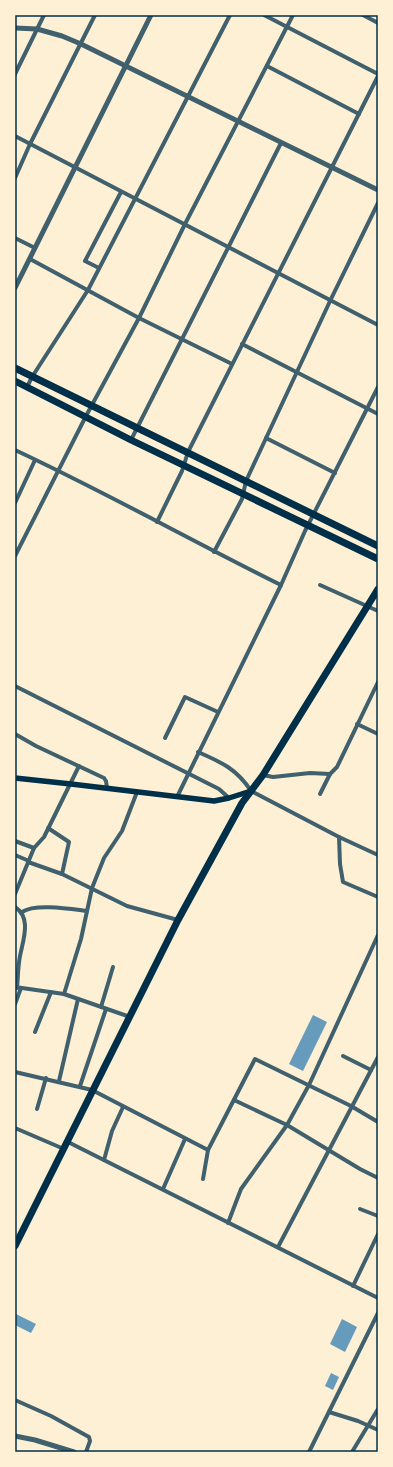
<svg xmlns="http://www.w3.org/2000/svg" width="393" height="1467" font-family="Literata,serif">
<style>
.water{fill:#669bbc}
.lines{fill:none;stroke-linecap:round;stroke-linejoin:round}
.minor{stroke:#3f606c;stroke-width:4}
.tertiary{stroke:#3f606c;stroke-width:5}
.secondary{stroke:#003049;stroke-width:5.5}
.trunk{stroke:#003049;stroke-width:7}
.neatline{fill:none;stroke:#003049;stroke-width:1.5}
</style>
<rect width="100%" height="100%" fill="#fdf0d5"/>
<!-- water -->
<g class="water">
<polygon points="313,1015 327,1022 303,1071 289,1064"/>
<polygon points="16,1314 36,1324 31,1333 15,1325"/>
<polygon points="342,1319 357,1327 345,1352 330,1344"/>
<polygon points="331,1373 339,1377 333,1390 325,1386"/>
</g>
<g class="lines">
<!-- minor -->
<g class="minor">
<polyline points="264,15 378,74"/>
<polyline points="363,15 378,23"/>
<polyline points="267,66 359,114"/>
<polyline points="15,74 44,15"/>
<polyline points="15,136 378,325"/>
<polyline points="15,178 30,144 95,15"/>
<polyline points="15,238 35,248"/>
<polyline points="30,259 139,318 232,364"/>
<polyline points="99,268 85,261 121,192"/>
<polyline points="242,344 378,414"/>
<polyline points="27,387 32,377 88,290 230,15"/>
<polyline points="266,438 335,473"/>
<polyline points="131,440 281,143"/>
<path d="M 15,450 C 105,492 192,541 281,585"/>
<polyline points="15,503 35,460"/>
<polyline points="157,522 182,471 188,452 378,76"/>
<polyline points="214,552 242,499 246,481 331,299 378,203"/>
<polyline points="15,556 86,416 139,318 185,224 293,15"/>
<polyline points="320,585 378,611"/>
<polyline points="15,686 219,789 229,798"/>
<polyline points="357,724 378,734"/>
<polyline points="15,734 36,746 104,778 106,781 107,788"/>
<polyline points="165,738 185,697 218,712"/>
<path d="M 198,752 C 221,762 237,769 251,791 L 339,837 L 378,855"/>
<polyline points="263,775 273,777 310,773 330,774 337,767 378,682"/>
<polyline points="320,794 330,774"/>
<polyline points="177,797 281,585 305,531 378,387"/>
<polyline points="48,828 69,842 62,874"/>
<polyline points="339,837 340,864 343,882 378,897"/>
<polyline points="15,841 34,848"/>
<polyline points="15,855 29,861"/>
<polyline points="28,862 62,874 127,906 178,920"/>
<polyline points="15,894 34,848 44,837 79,766"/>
<path d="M 15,907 C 32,918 23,940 20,956 C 18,966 18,977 17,988"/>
<path d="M 22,912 C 35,903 71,909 87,911"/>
<polyline points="15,987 64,994 130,1017"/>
<polyline points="64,994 81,939 92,888 104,858 122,831 137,792"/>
<polyline points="15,1004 21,988"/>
<polyline points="101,1007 113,967"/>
<polyline points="35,1032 51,992"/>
<polyline points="343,1056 371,1070"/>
<polyline points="15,1072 92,1090 208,1150"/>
<polyline points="59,1081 78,999"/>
<polyline points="80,1086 106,1009"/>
<polyline points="234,1100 287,1125 360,1169 378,1178"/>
<polyline points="37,1109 46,1078"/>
<polyline points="15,1128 64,1149"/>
<polyline points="68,1142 378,1298"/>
<polyline points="104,1160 112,1131 123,1107"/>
<polyline points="203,1179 208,1150 255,1059 351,1106 378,1122"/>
<polyline points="163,1189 185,1139"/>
<polyline points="360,1209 378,1216"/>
<polyline points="228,1223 241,1189 287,1125 309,1085 378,935"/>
<polyline points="278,1247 378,1057"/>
<polyline points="353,1286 378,1234"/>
<polyline points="15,1400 51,1416 89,1437 90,1441 86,1452"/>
<polyline points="329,1412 358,1421 378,1430"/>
<polyline points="309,1452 378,1313"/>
<polyline points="352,1452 378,1409"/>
</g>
<!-- tertiary -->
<g class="tertiary">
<polyline points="15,28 37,29 62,36 81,44 378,190"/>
<polyline points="15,288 151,15"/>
<polyline points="15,1436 35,1440 74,1452"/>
</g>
<!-- secondary -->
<polyline class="secondary" points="15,778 71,784 214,801 229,798 251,791"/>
<!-- trunk -->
<g class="trunk">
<polyline points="15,368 378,546"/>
<polyline points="15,381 131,440 378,559"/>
<polyline points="15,1246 178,920 242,803 263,775 378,589"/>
</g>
</g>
<!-- border -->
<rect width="393" height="1467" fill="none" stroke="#fdf0d5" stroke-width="32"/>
<rect x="16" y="16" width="361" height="1435" class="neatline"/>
</svg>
